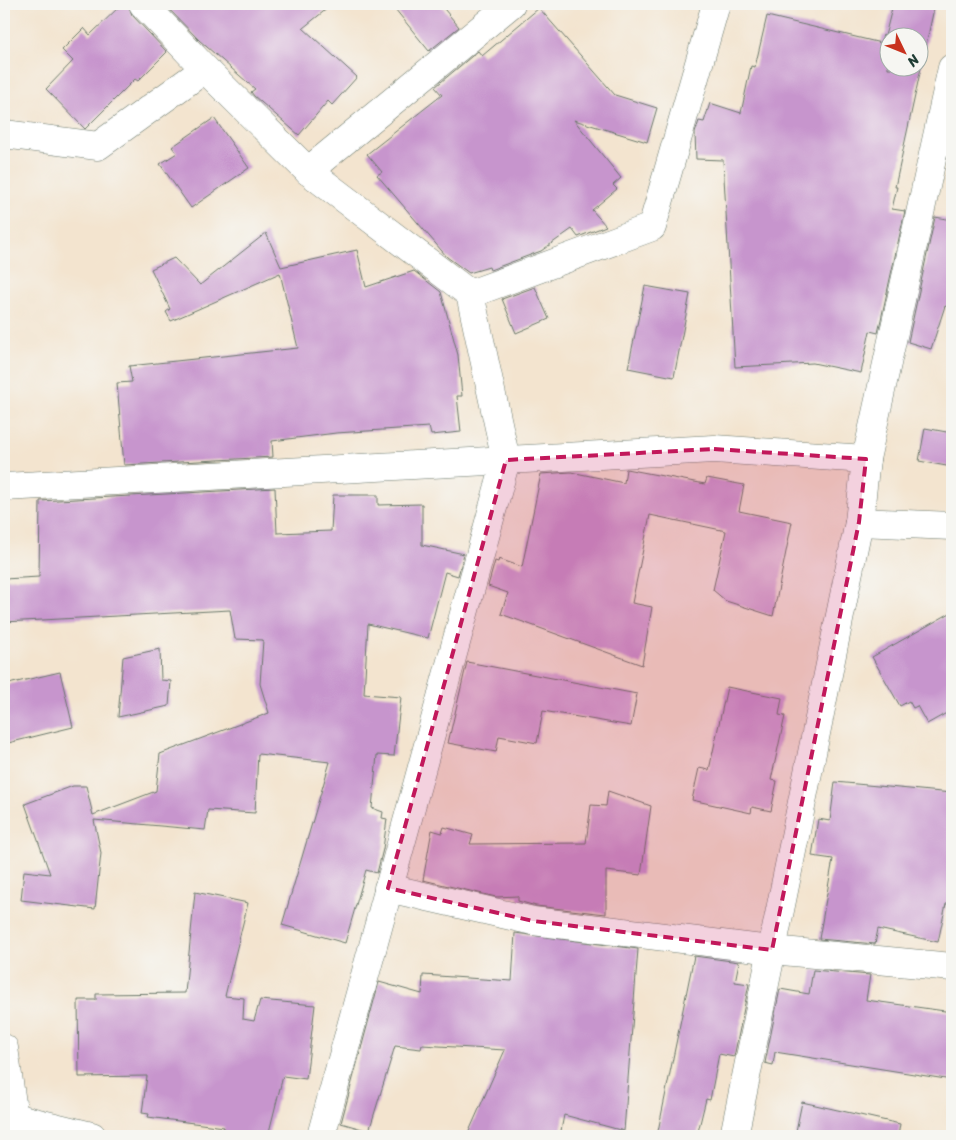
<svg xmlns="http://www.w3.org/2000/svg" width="956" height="1140" font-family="Sriracha,sans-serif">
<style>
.building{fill:#c795cd;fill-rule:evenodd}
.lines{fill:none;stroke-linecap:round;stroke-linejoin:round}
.street-casing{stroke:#69776a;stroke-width:29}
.secondary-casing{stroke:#69776a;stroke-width:29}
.street{stroke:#fff;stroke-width:28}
.secondary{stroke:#fff;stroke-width:28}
.marked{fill:#c2185b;fill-opacity:0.2;stroke:#c2185b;stroke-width:4;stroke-dasharray:10 6;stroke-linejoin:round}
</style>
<rect width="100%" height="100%" fill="#f6f6f2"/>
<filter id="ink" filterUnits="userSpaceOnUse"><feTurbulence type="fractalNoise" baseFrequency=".02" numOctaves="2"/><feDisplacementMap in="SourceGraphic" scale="10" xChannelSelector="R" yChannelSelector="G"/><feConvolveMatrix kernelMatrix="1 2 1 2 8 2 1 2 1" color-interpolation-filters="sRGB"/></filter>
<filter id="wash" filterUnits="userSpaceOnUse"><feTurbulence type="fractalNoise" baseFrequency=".0096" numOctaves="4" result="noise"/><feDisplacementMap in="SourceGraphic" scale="20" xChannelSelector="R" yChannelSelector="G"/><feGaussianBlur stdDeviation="1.12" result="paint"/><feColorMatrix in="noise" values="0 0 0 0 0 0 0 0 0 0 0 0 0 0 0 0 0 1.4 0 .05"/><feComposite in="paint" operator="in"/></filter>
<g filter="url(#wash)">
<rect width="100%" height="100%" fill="#f3e4cf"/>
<g id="blocks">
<!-- building -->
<g class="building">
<polygon points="122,4 128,4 132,15 167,52 138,81 135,79 85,129 46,89 73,61 62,50 84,28 90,35"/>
<polygon points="164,4 333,4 303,28 357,77 332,105 328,101 299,135 254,96 251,92 255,89 199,40"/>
<polygon points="391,4 440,4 459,27 429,51"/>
<path d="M 893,4 L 935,4 L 895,187 L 897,187 L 892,209 L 905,211 L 878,333 L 870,331 L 861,373 L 813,363 L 735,367 L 723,160 L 696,159 L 695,133 L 699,121 L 704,122 L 710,103 L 741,113 L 751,66 L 755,67 L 767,16 L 881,43 L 883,35 L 885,36 ZM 888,38 L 918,38 L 918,68 L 888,68 Z"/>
<polygon points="539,8 615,95 657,108 647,142 574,120 621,178 613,185 617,189 592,210 606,226 578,237 572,229 541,251 490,270 489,267 469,273 447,257 377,175 382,172 367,154 442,95 435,87 478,51 482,56"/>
<polygon points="214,118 249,168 191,208 160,164 177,153 172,147"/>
<polygon points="935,217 952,220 952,308 945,306 931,349 908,342"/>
<polygon points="266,233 281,267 357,250 366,287 414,271 441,292 458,355 462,396 457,396 461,432 431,435 429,427 336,433 272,441 273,457 124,465 117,383 132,382 129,366 298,348 280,273 171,321 166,312 170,309 151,269 174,258 200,285"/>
<polygon points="645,286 690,294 674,377 628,368"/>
<polygon points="535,287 549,319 516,333 502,299"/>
<polygon points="925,428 952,433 952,467 919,461"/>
<polygon points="626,469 705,484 707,478 744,485 739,511 792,522 773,616 726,601 713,590 726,531 650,515 632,603 652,607 642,665 501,614 508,593 488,586 495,561 498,562 499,559 522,567 541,474 571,472 624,483"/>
<polygon points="275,488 277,533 331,531 333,495 378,495 378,505 422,504 422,545 464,554 458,576 445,572 428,638 368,624 364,694 401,697 394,756 377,755 372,808 383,812 382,818 387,819 383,849 377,873 366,870 345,943 282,925 330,762 258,754 255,813 208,810 205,830 94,820 101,853 95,909 21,900 24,871 50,874 25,804 73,786 86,786 93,815 156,791 160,754 269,713 260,684 263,640 235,639 230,610 4,622 4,579 39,577 40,501"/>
<polygon points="952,612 952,710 927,724 917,706 913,708 909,701 900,706 872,657"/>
<polygon points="160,649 161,680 171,681 169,706 118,717 123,657"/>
<polygon points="467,662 637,694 631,726 543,711 537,743 499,736 496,752 448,743"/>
<polygon points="60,672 73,727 4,744 4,685"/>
<polygon points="727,687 782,698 779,715 785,716 771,780 777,781 771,811 752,807 751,813 692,800 699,768 709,770"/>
<polygon points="835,782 952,793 952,903 946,904 938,942 878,929 875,944 819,939 833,859 812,856 818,819 830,821"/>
<polygon points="608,791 651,806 641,875 606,871 606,914 536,906 518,901 518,896 496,897 423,880 432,830 442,833 444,827 473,835 470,844 586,843 591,805 606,806"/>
<polygon points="195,892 248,903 225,996 244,998 243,1019 254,1021 260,1000 315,1005 306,1079 283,1076 268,1136 222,1136 224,1127 148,1117 149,1114 142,1113 147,1076 79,1077 78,1000 96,1000 96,994 185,993"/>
<polygon points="515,933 638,949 624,1131 564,1115 560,1136 467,1136 505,1050 422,1045 421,1049 395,1046 369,1131 341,1123 379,982 422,994 423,975 512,981"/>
<polygon points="694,956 739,962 735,982 749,984 734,1057 719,1054 710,1100 706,1099 697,1136 657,1136"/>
<polygon points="813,970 870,975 866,1000 952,1012 952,1080 775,1052 773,1065 765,1063 780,989 809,994"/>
<polygon points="802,1102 900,1124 898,1136 795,1136"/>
</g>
</g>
</g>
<g filter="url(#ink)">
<use href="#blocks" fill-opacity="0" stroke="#69776a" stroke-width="1"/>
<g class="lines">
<!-- street casing -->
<g class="street-casing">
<g id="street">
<polyline points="143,4 205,69 308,171 470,294 506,460 321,1136"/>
<polyline points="4,134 98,146 205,69"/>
<polyline points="308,171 511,4"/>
<polyline points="470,294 652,227 716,4"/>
<polyline points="4,487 714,449 866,459"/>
<polyline points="859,522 952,526"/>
<polyline points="388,888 533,921 772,950 952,967"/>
<polyline points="4,1048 14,1117 6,1136"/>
<polyline points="14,1117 92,1136"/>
</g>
</g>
<!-- secondary casing -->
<g class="secondary-casing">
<polyline id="secondary" points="734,1136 859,522 866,459 952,68"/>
</g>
<!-- street -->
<use href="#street" class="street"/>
<!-- secondary -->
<use href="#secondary" class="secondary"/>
</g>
</g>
<!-- marked area -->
<path class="marked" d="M 714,449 L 866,459 L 859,522 L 772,950 L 533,921 L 388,888 L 506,460 Z"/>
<!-- margin -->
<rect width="956" height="1140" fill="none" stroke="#f6f6f2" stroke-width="20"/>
<!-- north arrow -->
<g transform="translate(904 52) rotate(133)"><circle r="24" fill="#f6f6f2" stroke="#a0aca6"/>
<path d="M0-4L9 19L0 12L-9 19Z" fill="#c8321e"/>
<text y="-8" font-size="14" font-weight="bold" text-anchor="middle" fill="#1f3d34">N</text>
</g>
</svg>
